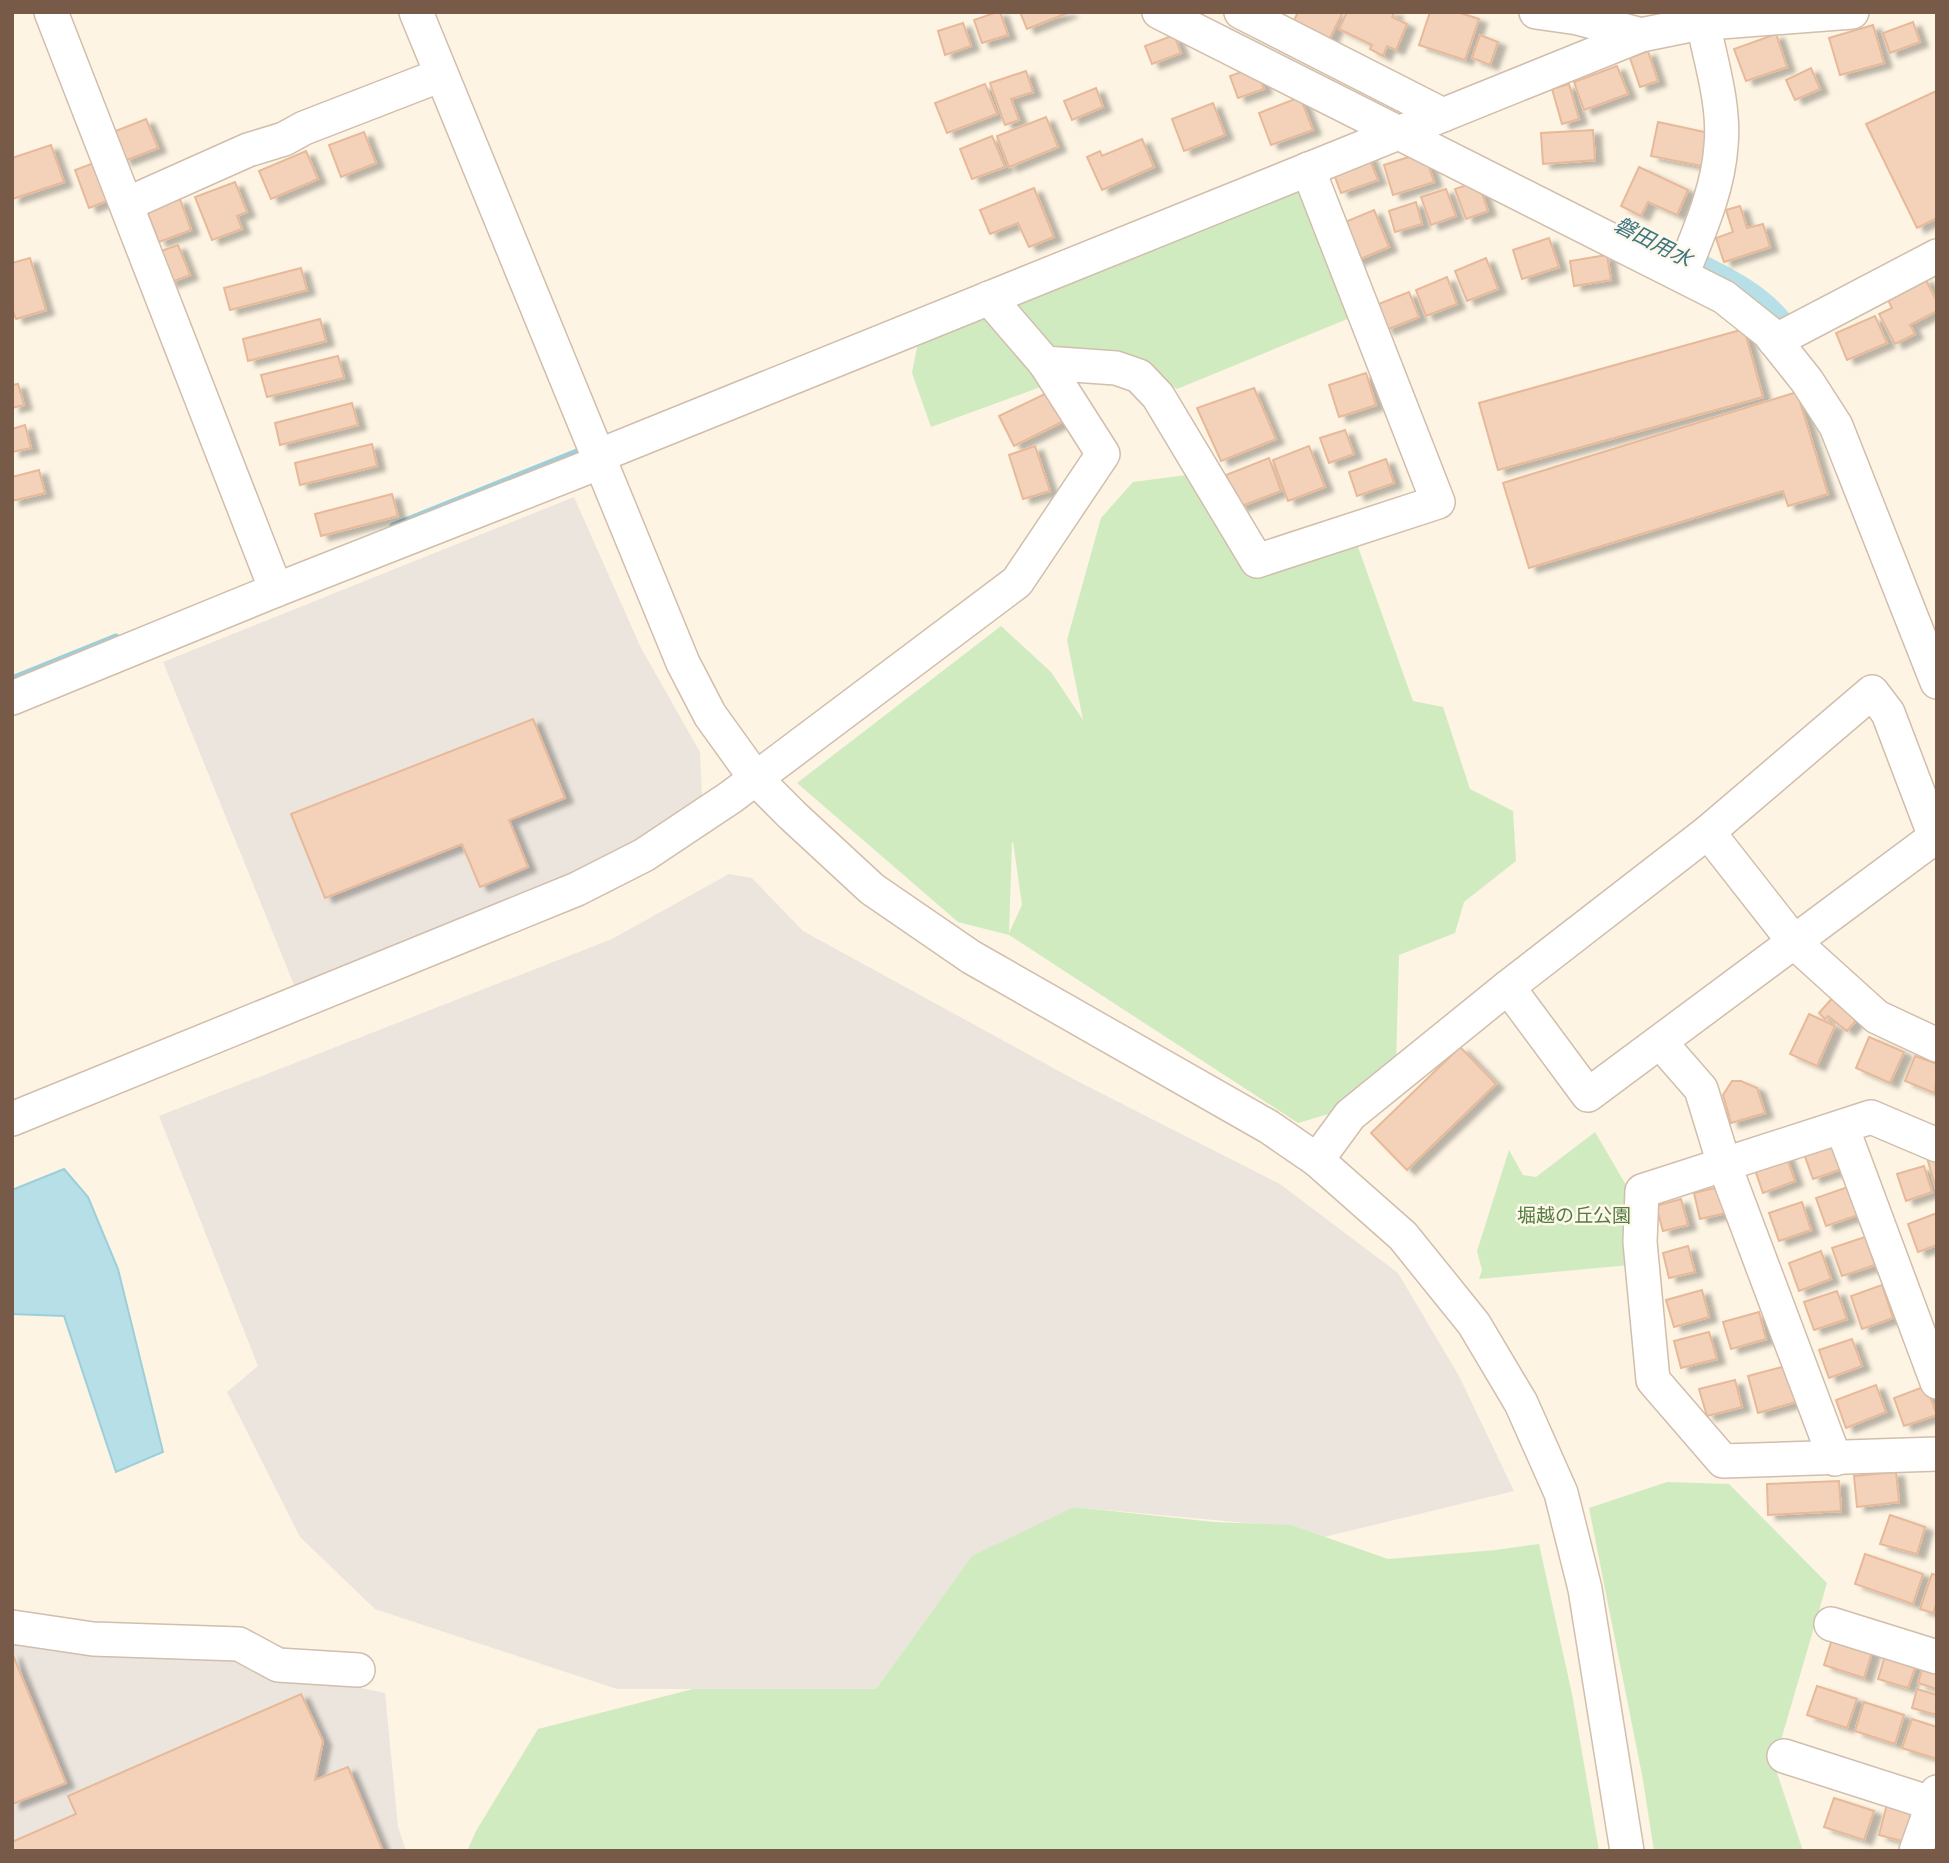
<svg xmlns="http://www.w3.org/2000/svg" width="1949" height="1863" font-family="'Nunito Sans','Noto Sans JP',sans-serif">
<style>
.industrial{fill:#ece5de}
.green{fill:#d1ebc1;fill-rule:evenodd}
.water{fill:#b6dfe8;stroke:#9ccfda;stroke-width:2}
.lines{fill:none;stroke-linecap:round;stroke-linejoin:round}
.stream{stroke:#9ccfda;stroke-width:7}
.canal{stroke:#b6dfe8;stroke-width:24}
.building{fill:#f4d2b9;stroke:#e7b999;stroke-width:2;filter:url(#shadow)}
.minor-casing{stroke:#d1beac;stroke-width:36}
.minor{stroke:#fff;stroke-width:33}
.labels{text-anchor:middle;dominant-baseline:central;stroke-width:5;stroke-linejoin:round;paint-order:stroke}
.park-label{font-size:19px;fill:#507d3f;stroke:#fff7ea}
.water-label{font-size:21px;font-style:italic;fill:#3d7784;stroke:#fff7ea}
</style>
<defs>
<filter id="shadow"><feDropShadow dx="8" dy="4.5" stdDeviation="2" flood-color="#0004"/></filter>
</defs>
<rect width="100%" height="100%" fill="#fdf4e3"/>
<!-- industrial -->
<g class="industrial">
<polygon points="574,497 641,648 700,752 702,797 615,854 580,870 294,985 163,662"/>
<polygon points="729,874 752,878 803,931 1077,1081 1280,1184 1398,1273 1459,1376 1514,1491 1324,1537 1258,1524 1074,1507 959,1575 876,1689 617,1689 375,1609 300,1537 227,1392 258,1366 159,1116 612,939"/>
<polygon points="12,1629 234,1654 271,1669 385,1693 398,1827 406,1851 12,1851"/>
</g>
<!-- green -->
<g class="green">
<polygon points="1305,185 1357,315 1177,389 1121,355 1054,353 1013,302"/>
<polygon points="990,312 1043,386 931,427 912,373 919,337"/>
<path d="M 1187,475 L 1267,566 L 1352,530 L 1413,701 L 1443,707 L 1470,789 L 1513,811 L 1516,861 L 1464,902 L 1455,933 L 1399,955 L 1396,1065 L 1332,1113 L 1298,1123 L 1009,935 L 958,922 L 797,783 L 1001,626 L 1051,672 L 1083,720 L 1067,640 L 1101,518 L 1133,482 ZM 1013,842 L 1022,905 L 1009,933 L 1012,842 Z"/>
<polygon points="1595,1132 1626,1185 1630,1265 1479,1279 1482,1270 1477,1251 1509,1150 1523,1175 1536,1177"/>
<polygon points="1667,1482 1729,1484 1827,1583 1774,1764 1803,1851 1654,1851 1643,1780 1589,1508"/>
<polygon points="1074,1507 1214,1522 1291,1525 1388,1559 1496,1550 1539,1544 1572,1694 1599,1851 467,1851 476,1831 538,1729 693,1689 876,1689 972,1556"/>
</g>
<!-- water -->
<polygon class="water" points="64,1169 88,1197 118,1269 163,1452 116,1472 64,1316 12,1314 12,1190"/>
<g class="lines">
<!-- stream -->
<g class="stream">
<polyline points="393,526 587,448"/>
<polyline points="12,679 116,637"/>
</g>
<!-- canal -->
<path class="canal" d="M 1674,253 C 1715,274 1762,292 1789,333"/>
</g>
<!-- building -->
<g class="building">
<polygon points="997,12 1000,12 1008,35 982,43 974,20"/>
<polygon points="1020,12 1070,12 1027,29"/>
<polygon points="1298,12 1343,12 1329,40 1289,31"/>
<polygon points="1347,12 1395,12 1392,17 1407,24 1396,50 1387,46 1383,56 1370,49 1372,45 1339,29"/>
<polygon points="1430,12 1457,12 1479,19 1465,60 1419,45"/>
<polygon points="1913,22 1920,42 1890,53 1883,33"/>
<polygon points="963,23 971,46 945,55 938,31"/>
<polygon points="1873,25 1884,63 1840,75 1829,38"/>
<polygon points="1776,34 1787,67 1746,81 1734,49"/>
<polygon points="1174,35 1181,53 1152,64 1145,46"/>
<polygon points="1480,35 1498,42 1490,65 1472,58"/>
<polygon points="1648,51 1658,81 1640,87 1630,58"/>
<polygon points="1617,66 1628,94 1584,110 1574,82"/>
<polygon points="1811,68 1820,89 1795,100 1786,80"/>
<polygon points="1250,69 1260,77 1264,89 1238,98 1230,76"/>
<polygon points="1026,71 1033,92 1011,99 1019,120 1005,125 990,83"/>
<polygon points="985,84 997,114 947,133 935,103"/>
<polygon points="1569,84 1579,119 1562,124 1552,89"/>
<polygon points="1096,88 1103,107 1072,120 1064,101"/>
<polygon points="1936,91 1937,218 1917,228 1866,124"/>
<polygon points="1300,97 1313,130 1271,145 1259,113"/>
<polygon points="1213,103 1225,135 1184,151 1172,119"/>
<polygon points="1046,117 1058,147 1009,167 997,136"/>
<polygon points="146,119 158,148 124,161 113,132"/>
<polygon points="1658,122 1709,133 1702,166 1651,156"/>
<polygon points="1593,130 1595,160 1543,164 1541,133"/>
<polygon points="364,132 376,163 341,177 329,145"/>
<polygon points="992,136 1005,167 972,179 960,149"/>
<polygon points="1142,139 1154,167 1102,190 1087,157 1100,151 1102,156"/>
<polygon points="51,145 64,182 12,199 12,158"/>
<polygon points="306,151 318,179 271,199 259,171"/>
<polygon points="1424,152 1434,182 1393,195 1384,165"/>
<polygon points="1368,155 1378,180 1341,193 1332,169"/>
<polygon points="102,160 117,197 89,208 75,170"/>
<polygon points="1639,167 1688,190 1677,215 1648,202 1641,216 1621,206"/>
<polygon points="1478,181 1488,211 1466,219 1455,189"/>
<polygon points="235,182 247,212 237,216 242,229 212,240 195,197"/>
<polygon points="1034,188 1054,237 1029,247 1018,223 990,234 980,210"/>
<polygon points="1446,189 1456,216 1431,225 1421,197"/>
<polygon points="180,199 191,230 159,242 147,211"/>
<polygon points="1416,202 1422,224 1395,232 1389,211"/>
<polygon points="1740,206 1747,228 1763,224 1770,247 1724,262 1716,238 1733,232 1726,210"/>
<polygon points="1374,210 1389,247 1353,262 1338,225"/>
<polygon points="1549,238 1559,267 1522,279 1513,250"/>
<polygon points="178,245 190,275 169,283 158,252"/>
<polygon points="1607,255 1611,280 1574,286 1570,261"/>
<polygon points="30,258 46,310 16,319 12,309 12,263"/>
<polygon points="1486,258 1498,289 1467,301 1455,271"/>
<polygon points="301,268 307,290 230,310 224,288"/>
<polygon points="1447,277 1457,304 1426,316 1416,290"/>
<polygon points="1925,278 1937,302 1937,311 1910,325 1915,334 1895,344 1879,314 1892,308 1887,298"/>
<polygon points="1409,292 1419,317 1386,330 1376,305"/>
<polygon points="1875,316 1887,343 1847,360 1836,333"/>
<polygon points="320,319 326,341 248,361 243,339"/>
<polygon points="1744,329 1763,397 1498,470 1479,403"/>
<polygon points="338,356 344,378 267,397 261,375"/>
<polygon points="1366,373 1376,405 1339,417 1329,385"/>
<polygon points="18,384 24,405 12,408 12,385"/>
<polygon points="1254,388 1276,439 1221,461 1197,408"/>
<polygon points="1051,391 1066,420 1014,446 999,416"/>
<polygon points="1797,392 1828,494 1788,506 1783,491 1529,568 1503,483"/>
<polygon points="352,403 358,425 280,445 275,423"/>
<polygon points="25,425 31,448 12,452 12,429"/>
<polygon points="1345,430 1354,454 1329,463 1320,438"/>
<polygon points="372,444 377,466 300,485 295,463"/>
<polygon points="1035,446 1050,491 1023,499 1009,455"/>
<polygon points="1309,446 1325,487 1288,501 1273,460"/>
<polygon points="1269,458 1281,491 1239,507 1226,475"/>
<polygon points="1386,459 1394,483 1357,496 1349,472"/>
<polygon points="39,470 45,493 12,501 12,477"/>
<polygon points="392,494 398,516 321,536 315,514"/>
<polygon points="533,719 565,798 509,820 528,867 480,887 462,844 325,898 291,814"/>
<polygon points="1835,995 1860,1016 1847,1031 1828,1016 1825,1019 1819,1013"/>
<polygon points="1809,1014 1835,1026 1817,1066 1790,1054"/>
<polygon points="1869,1037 1904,1052 1890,1083 1856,1068"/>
<polygon points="1460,1047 1496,1084 1407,1170 1371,1133"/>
<polygon points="1915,1056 1937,1064 1935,1093 1905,1081"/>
<polygon points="1732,1081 1741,1081 1757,1088 1765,1113 1731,1123 1723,1095"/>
<polygon points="1835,1140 1845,1168 1813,1179 1803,1151"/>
<polygon points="1785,1153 1795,1181 1763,1193 1753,1164"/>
<polygon points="1937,1155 1937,1192 1927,1158"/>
<polygon points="1924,1166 1932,1192 1906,1201 1897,1174"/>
<polygon points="1719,1187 1726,1213 1700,1219 1694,1193"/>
<polygon points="1848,1187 1858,1215 1826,1226 1816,1198"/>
<polygon points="1681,1199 1688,1225 1663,1231 1656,1206"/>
<polygon points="1802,1202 1811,1230 1779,1241 1769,1213"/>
<polygon points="1937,1213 1937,1245 1918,1252 1908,1224"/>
<polygon points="1865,1237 1875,1265 1842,1276 1832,1248"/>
<polygon points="1688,1246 1695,1272 1669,1278 1663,1253"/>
<polygon points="1821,1251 1831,1279 1799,1291 1789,1263"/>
<polygon points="1882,1285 1893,1318 1862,1329 1851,1296"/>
<polygon points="1702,1290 1709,1317 1674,1327 1666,1300"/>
<polygon points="1837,1291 1847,1319 1814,1330 1804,1302"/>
<polygon points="1759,1312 1766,1339 1731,1349 1723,1322"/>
<polygon points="1709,1332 1717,1359 1681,1368 1674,1341"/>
<polygon points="1852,1339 1862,1366 1829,1378 1819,1350"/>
<polygon points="1786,1366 1796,1402 1758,1413 1748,1376"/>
<polygon points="1735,1380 1742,1407 1707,1416 1699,1389"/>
<polygon points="1876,1385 1886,1412 1846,1428 1836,1400"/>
<polygon points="1926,1386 1937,1415 1904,1426 1894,1398"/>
<polygon points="1896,1472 1899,1502 1857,1507 1854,1476"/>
<polygon points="1839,1481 1841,1511 1768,1515 1767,1484"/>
<polygon points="1890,1515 1925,1527 1917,1554 1880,1544"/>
<polygon points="1865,1554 1923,1574 1913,1604 1855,1584"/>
<polygon points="1932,1574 1937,1575 1937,1602 1933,1613 1920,1609"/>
<polygon points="1833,1636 1873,1649 1864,1678 1824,1665"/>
<polygon points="1887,1649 1918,1659 1908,1688 1878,1679"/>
<polygon points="12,1653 66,1783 12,1804"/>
<polygon points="1924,1663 1937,1667 1937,1689 1918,1683"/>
<polygon points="1817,1686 1857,1699 1847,1728 1807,1715"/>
<polygon points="1917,1689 1937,1695 1937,1715 1912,1708"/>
<polygon points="301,1694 323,1741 315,1780 348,1767 383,1851 12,1851 12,1842 76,1814 68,1796"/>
<polygon points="1864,1702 1904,1715 1895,1744 1855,1731"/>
<polygon points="1912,1719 1937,1727 1937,1759 1902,1748"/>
<polygon points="1834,1798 1874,1811 1864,1840 1824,1827"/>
<polygon points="1887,1804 1915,1811 1906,1842 1879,1835"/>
</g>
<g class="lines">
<!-- minor casing -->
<g class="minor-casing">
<g id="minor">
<polyline points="51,12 276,590"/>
<polyline points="416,12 683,663 710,715 756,779 792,815 872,889 971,957 1269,1127 1317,1160 1403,1236 1474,1324 1521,1403 1561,1493 1585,1589 1627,1851"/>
<polyline points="1159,12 1724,297 1768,332 1807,381 1836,426 1937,682"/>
<polyline points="1241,12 1443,115"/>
<polyline points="1536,12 1578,18 1641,35"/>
<polyline points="127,204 248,150 284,139 304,128 441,75"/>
<path d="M 1682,275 C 1698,234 1718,191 1721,146 C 1725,106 1711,62 1703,23"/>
<polyline points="989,298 1045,363 1116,368 1139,376 1158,396 1257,561 1438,502 1308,169"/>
<polyline points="1775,341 1937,256"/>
<polyline points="598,456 1641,35 1695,24 1852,12"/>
<polyline points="12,698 276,590 601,462"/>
<polyline points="1708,832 1795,943 1877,1017 1937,1045"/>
<polyline points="1508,987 1708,832 1872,692 1888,713 1937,842"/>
<polyline points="1660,1042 1701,1089 1724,1164 1835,1459"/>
<polyline points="12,1119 577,889 644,855 731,797 1017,582 1103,454 1045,363"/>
<polyline points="1842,1127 1937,1382"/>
<polyline points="1937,1145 1871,1117 1642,1191 1640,1242 1653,1380 1723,1461 1937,1454"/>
<polyline points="1317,1160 1350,1115 1508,987 1588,1095 1935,837"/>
<polyline points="1831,1624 1937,1657"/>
<polyline points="12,1627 93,1639 239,1644 278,1665 358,1670"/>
<polyline points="1784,1756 1937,1805"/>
<polyline points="1916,1851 1937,1792"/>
</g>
</g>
<!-- minor -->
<use href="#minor" class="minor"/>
</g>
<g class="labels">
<!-- park labels -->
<g class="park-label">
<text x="1574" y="1216">堀越の丘公園</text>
</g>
<!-- water labels -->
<g class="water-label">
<text transform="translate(1653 242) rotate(27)">磐田用水</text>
</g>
</g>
<!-- border -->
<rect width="1949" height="1863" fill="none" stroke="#775a48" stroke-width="28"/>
</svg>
